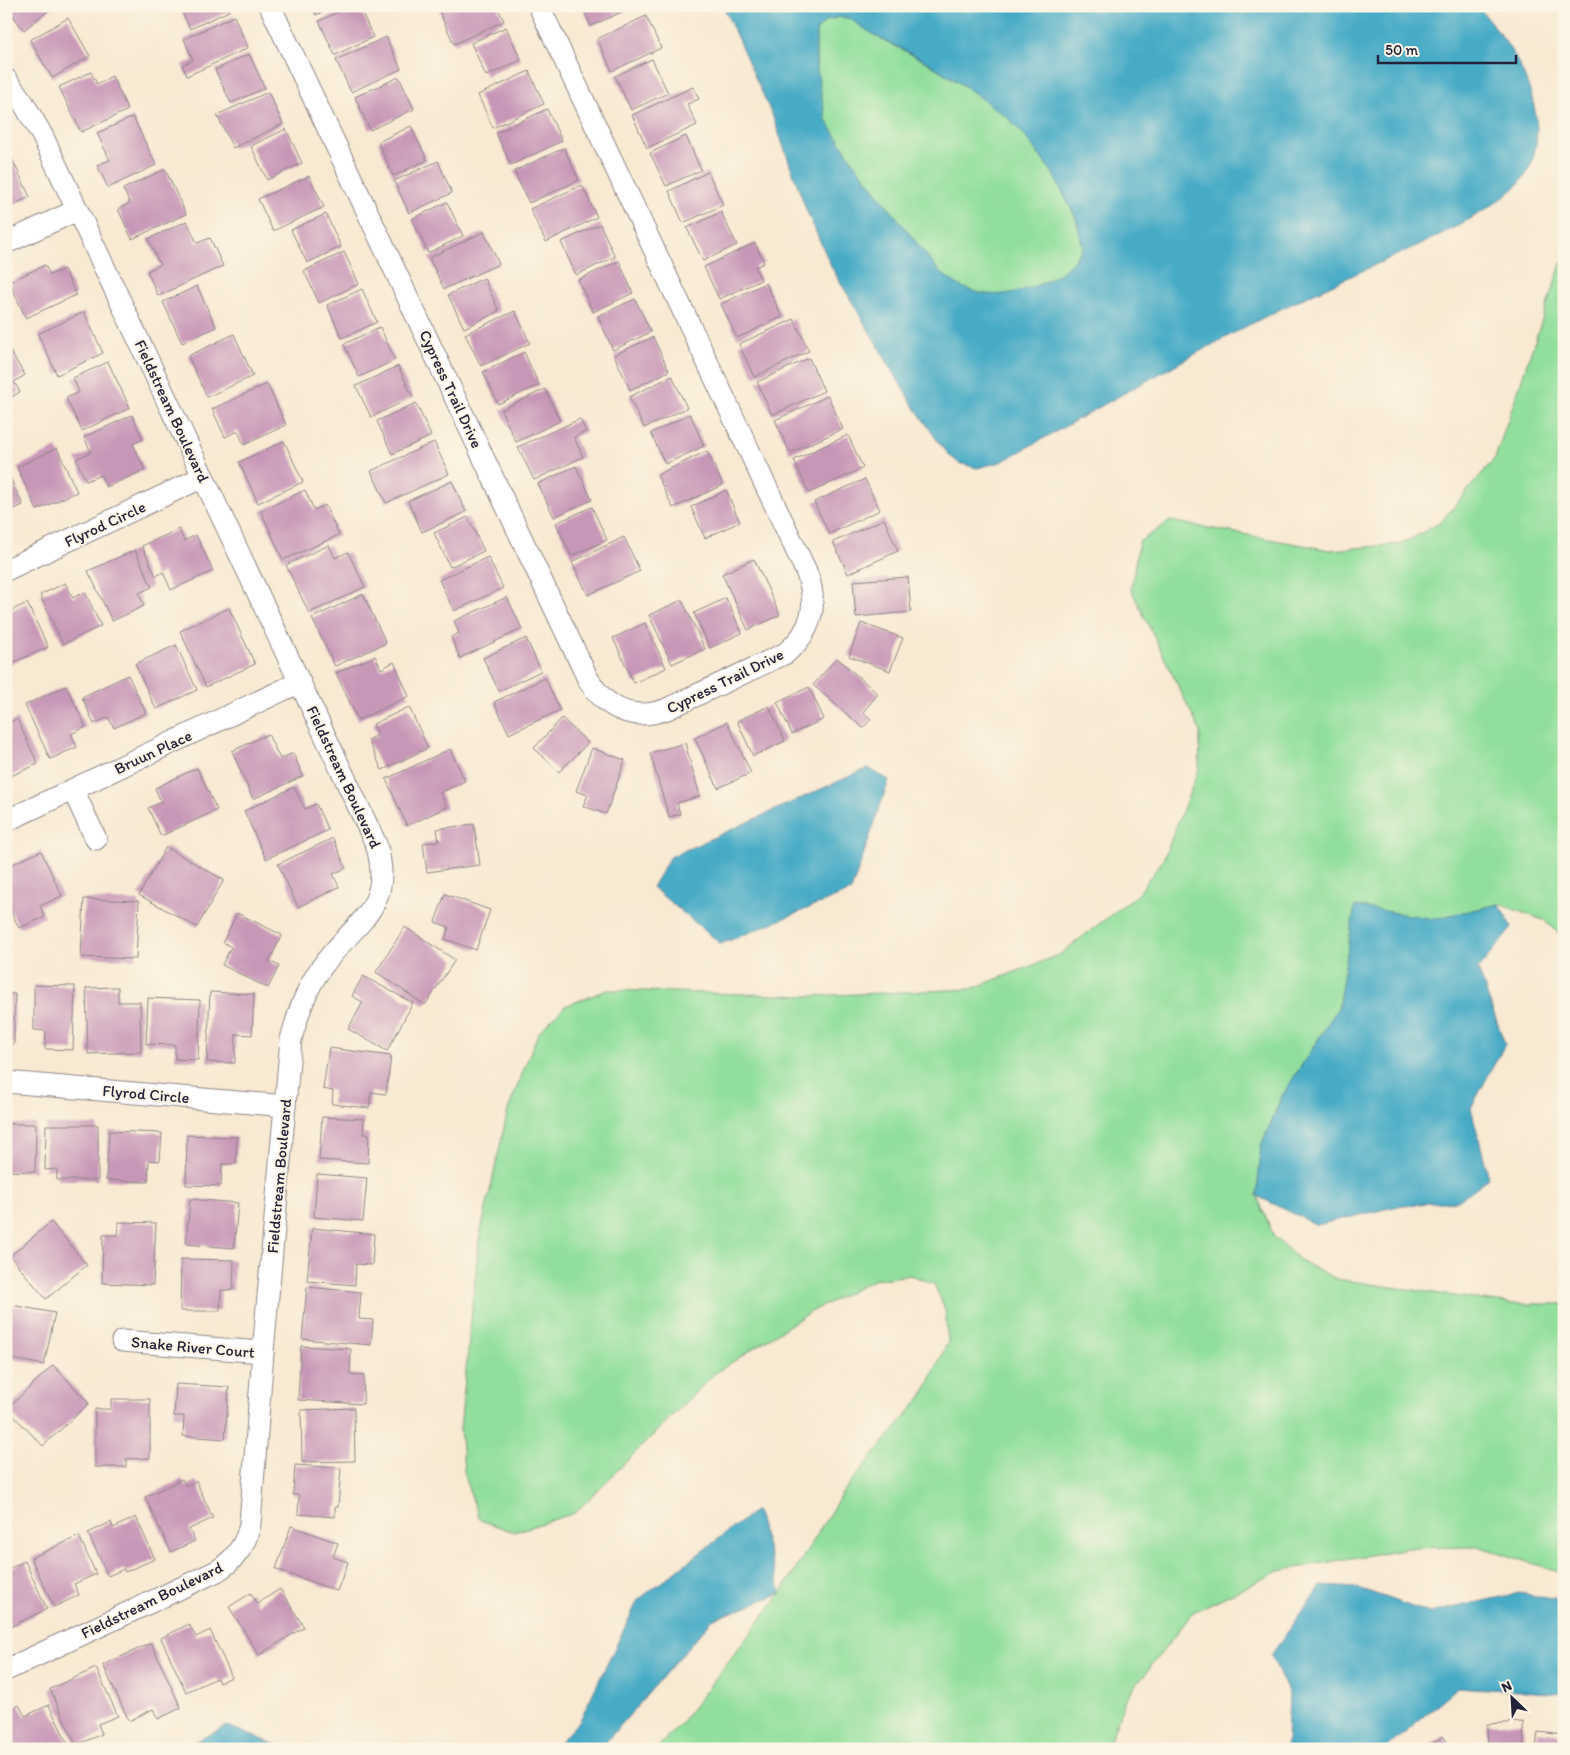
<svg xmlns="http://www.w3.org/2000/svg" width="1570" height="1755" font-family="Itim,sans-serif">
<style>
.green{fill:#92df9d;stroke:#5a806c}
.water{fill:#46abc6;stroke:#346680;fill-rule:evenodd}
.building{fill:#c797b7}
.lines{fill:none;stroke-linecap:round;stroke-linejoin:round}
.street-casing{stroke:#8d8686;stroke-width:23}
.street{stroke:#fff;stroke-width:21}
.labels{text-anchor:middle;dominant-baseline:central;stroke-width:4;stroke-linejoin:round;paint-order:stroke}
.street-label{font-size:16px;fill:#22223b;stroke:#fcf5e5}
</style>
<rect width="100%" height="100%" fill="#fcf5e5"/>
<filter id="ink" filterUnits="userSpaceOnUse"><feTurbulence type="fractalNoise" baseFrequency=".02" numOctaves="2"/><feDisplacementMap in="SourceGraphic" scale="10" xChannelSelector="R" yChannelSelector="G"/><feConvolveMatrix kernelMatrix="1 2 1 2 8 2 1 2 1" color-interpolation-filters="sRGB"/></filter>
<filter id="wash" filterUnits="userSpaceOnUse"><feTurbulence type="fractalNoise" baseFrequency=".0096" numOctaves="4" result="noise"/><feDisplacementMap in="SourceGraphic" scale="20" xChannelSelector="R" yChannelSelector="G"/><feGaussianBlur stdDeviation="1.12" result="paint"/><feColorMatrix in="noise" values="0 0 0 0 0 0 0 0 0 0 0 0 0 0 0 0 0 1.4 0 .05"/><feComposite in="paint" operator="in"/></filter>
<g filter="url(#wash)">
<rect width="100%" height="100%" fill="#f8e9d2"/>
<!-- green -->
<g class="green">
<path d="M 839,17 L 849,18 L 874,35 L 926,62 L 969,89 L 1008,118 L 1024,135 L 1052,172 L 1076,218 L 1083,247 C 1078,253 1074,261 1069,266 C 1062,273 1051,279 1042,283 C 1004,301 970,300 938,270 L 853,162 L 826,120 L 816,65 L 816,31 L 826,21 Z"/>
<polygon points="1564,260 1564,939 1546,921 1499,904 1434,919 1355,907 1338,1008 1282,1096 1261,1146 1257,1196 1274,1237 1300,1260 1336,1279 1511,1304 1564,1304 1564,1573 1480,1547 1408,1548 1279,1571 1193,1612 1125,1700 1107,1749 656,1749 681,1723 781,1593 843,1492 923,1395 948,1342 945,1309 934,1284 910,1275 873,1280 805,1315 714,1374 575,1513 514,1532 480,1520 465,1479 460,1429 479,1240 508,1110 538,1033 565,1006 607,990 811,996 971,989 1059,955 1138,894 1163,860 1199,769 1200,731 1131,589 1139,542 1170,521 1330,550 1402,544 1441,522 1495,458 1561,264"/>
</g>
<!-- water -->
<g class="water">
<path d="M 723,6 L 1478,6 C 1491,23 1505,39 1515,57 C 1534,91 1546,135 1528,171 C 1510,207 1414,247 1375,265 C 1332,285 1289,304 1247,326 C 1164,370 1083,417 1001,462 L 977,468 L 959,463 L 950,456 L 939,443 L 909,399 L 832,268 L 807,212 L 773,117 ZM 839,17 L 849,18 L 874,35 L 927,62 L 969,89 L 1008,118 L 1024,135 L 1052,172 L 1076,218 L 1083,247 C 1079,253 1074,261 1069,266 C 1062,273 1051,279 1042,283 C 1004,300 970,300 938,270 L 853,162 L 826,120 L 816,65 L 816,31 L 826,21 Z"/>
<polygon points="868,768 889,780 851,891 721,944 652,887 670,857"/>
<polygon points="1499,904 1512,928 1478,969 1505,1044 1471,1108 1489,1178 1458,1201 1403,1205 1317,1225 1257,1196 1261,1146 1282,1096 1338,1008 1355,906 1434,919"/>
<polygon points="756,1510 781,1593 712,1620 600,1749 553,1749 580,1720 638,1600"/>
<polygon points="1321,1586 1359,1588 1429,1613 1519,1593 1564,1601 1564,1694 1458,1687 1385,1749 1284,1749 1287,1743 1289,1694 1271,1655"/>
<polygon points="227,1726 288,1749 180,1749"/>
</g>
<g id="blocks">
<!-- building -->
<g class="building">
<polygon points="6,6 54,6 24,30"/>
<polygon points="179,6 227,6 229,11 190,29"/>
<polygon points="312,6 336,6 316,15"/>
<polygon points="351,6 359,6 373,37 335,55 319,21"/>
<polygon points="450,6 497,6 504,21 454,44 439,11"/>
<polygon points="582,6 624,6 626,10 591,26"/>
<polygon points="234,16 248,48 187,76 182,65 193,60 184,39"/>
<polygon points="646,16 661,48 612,71 597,39"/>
<polygon points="68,18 90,56 52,78 30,40"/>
<polygon points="506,27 521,60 486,76 471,43"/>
<polygon points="386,37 401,69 351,92 336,60"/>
<polygon points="249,54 265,88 231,103 215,70"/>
<polygon points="652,59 668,93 631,110 615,76"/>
<polygon points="529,71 544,104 493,128 478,95"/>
<polygon points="91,72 97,84 112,76 128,110 81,132 59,87"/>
<polygon points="399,77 414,109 370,130 355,97"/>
<polygon points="693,87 699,99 687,104 697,125 647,148 632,115"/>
<polygon points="268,92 283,124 233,148 217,115"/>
<polygon points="547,109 562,141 511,165 496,133"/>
<polygon points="133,117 156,165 108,188 97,165 110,160 97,133"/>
<polygon points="411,126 427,160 393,176 378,142"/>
<polygon points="286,129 302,163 267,180 251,146"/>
<polygon points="686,136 701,170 666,186 650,153"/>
<polygon points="6,146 30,197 6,208"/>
<polygon points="564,148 579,180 529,203 514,171"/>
<polygon points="438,161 452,193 409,213 394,181"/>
<polygon points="165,169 186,214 132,239 118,209 130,203 123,189"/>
<polygon points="708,172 723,205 683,223 669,191"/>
<polygon points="309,176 324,207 273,231 258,199"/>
<polygon points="582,185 597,217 546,242 530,209"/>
<polygon points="447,202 463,236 428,253 412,219"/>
<polygon points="721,212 737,245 703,261 687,228"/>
<polygon points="326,214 341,247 307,263 291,230"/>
<polygon points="187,221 197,243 210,238 223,266 158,296 147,271 160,265 148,239"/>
<polygon points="600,224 615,257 576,275 561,242"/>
<polygon points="484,232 499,264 444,289 429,258"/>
<polygon points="755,243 764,263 755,267 761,280 719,299 704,267"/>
<polygon points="344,252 359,284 319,303 304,271"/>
<polygon points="619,261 633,293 593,312 578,280"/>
<polygon points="45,265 50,275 64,269 76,295 26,318 9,282"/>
<polygon points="484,278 499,311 464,328 448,295"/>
<polygon points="766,283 782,317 737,338 721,304"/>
<polygon points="197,286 216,327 182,343 163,302"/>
<polygon points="362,289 377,322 342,338 327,305"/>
<polygon points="635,299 651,332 613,350 598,316"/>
<polygon points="515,311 530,343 481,366 465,334"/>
<polygon points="84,312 103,353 57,375 38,334"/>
<polygon points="794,319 809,351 754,377 739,344"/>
<polygon points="380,327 395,360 359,377 344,344"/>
<polygon points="234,334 253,376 207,397 188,356"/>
<polygon points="653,337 669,371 630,390 614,355"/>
<polygon points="6,345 25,375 14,382 20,392 6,400"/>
<polygon points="524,352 539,385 498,404 483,372"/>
<polygon points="809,358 824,391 772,415 757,382"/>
<polygon points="108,362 130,408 82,431 66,398 79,392 73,378"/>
<polygon points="398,366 413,397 371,417 356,386"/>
<polygon points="672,376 687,408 644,428 629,397"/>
<polygon points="267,384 286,425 244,445 238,431 225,437 212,409"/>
<polygon points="545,389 560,421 516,442 501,410"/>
<polygon points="828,396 843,429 790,453 775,420"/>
<polygon points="416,403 431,436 392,454 377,421"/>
<polygon points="690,414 704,446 665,464 651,433"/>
<polygon points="132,415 143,439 133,444 145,470 106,487 101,475 86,481 76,459 91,452 84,437"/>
<polygon points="580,419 586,432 574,437 583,457 534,480 518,447"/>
<polygon points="848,435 863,468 809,493 794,460"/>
<polygon points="284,441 303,482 258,503 239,462"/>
<polygon points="434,442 449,474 386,503 371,471"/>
<polygon points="57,448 77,492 37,510 17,467"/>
<polygon points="707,451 723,485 673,508 657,475"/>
<polygon points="576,466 592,500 554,517 538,484"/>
<polygon points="6,469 23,505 6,513"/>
<polygon points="865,479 880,510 829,534 814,502"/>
<polygon points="452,481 466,512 422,532 408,501"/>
<polygon points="305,490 314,510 325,505 339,535 283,560 261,511"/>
<polygon points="726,490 740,522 705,538 691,507"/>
<polygon points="592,507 607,540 571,556 556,523"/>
<polygon points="468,517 484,551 450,567 434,533"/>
<polygon points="884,519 898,551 848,574 833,542"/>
<polygon points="179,529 184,541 196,535 213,571 171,590 163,572 156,576 142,546"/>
<polygon points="624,537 640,571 588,595 572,562"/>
<polygon points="329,545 335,558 348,552 365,587 309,613 286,565"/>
<polygon points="135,550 152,587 139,593 144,606 112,621 88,571"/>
<polygon points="488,557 503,588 454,611 439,580"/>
<polygon points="754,559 780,615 748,630 722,574"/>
<polygon points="908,577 911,612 856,617 853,581"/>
<polygon points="65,583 73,598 85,592 101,626 63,644 40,595"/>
<polygon points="363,594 386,643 335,666 312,618"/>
<polygon points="507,597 522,629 460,658 451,637 459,633 454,621"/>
<polygon points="726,598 742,633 710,648 694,613"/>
<polygon points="682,600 705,649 672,664 649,615"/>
<polygon points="27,603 48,647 6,666 6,613"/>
<polygon points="229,608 255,664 206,687 180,631"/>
<polygon points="645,623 666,668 634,683 613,638"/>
<polygon points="861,623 903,638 890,671 849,656"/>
<polygon points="526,638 541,671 499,691 483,658"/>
<polygon points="176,645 197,690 156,709 135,664"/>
<polygon points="375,656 381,669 394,662 409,696 358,720 336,673"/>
<polygon points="837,658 878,694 863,712 871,719 863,728 813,685"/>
<polygon points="128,675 146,713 114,728 108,717 94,724 82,697"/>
<polygon points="545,678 560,710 509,734 494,702"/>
<polygon points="66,686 86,727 71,734 77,747 50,759 25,705"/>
<polygon points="809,687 824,719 792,734 777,702"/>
<polygon points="769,706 785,741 753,756 737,721"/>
<polygon points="409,707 428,748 382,770 368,740 378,735 373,724"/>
<polygon points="562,718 588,743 559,772 534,748"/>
<polygon points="17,719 38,764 6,778 6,724"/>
<polygon points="727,722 751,773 718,788 695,738"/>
<polygon points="268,734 280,759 293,753 303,776 253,799 232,751"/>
<polygon points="685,743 700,796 677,803 680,814 669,817 650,753"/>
<polygon points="592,748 625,760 606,814 583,806 588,795 576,791"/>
<polygon points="450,749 465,781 440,793 447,807 407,826 386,779"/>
<polygon points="197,768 217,810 161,836 148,808 161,802 155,788"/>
<polygon points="294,787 305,809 316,804 328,830 266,859 244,811"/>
<polygon points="474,824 480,865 427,872 423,843 439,841 437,829"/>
<polygon points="333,838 346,868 333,874 339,887 298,907 278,864"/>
<polygon points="166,847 224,880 197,927 139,895"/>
<polygon points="41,851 62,896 40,906 45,917 19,928 6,901 6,867"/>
<polygon points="445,894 490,910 476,950 445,939 449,927 435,922"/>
<polygon points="84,899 139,901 136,959 81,957"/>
<polygon points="237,913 282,935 269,961 279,966 268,988 222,965 231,947 223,942"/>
<polygon points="405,927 455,960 425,1005 376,972"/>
<polygon points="363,976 413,1003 387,1051 348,1029 363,1002 352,996"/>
<polygon points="34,985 75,986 73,1050 45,1049 46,1031 34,1030"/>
<polygon points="118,987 118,1002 140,1002 141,1052 88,1054 86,988"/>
<polygon points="210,992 254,994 252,1035 236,1034 235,1063 207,1062"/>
<polygon points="6,994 15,994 14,1044 6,1044"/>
<polygon points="148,998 200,1000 198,1060 175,1059 175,1045 146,1044"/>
<polygon points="329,1048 391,1056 386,1094 371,1092 369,1108 332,1104 333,1091 323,1089"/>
<polygon points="322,1117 364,1119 363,1134 369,1134 368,1163 319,1160"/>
<polygon points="6,1124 36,1124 35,1172 6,1171"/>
<polygon points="46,1125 98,1125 98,1180 57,1180 57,1169 45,1170"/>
<polygon points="109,1131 162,1133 160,1161 149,1160 148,1182 106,1180"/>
<polygon points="187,1135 237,1137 236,1164 222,1164 221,1186 186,1185"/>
<polygon points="317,1174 367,1178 363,1221 314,1217"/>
<polygon points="190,1199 238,1203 234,1248 186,1244"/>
<polygon points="51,1222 87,1265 46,1299 10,1256"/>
<polygon points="119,1222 156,1223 153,1285 102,1283 103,1235 118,1235"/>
<polygon points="312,1228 374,1234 372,1265 356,1264 355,1285 307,1281"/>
<polygon points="181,1259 234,1260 233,1290 221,1290 220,1311 180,1311"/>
<polygon points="307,1287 361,1292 359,1319 373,1320 371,1345 302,1339"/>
<polygon points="6,1304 55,1313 44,1365 6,1358"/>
<polygon points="301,1346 351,1349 350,1374 364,1375 363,1404 298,1400"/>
<polygon points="53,1365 89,1403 43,1446 7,1409"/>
<polygon points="176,1384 229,1387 225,1439 183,1436 184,1416 174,1416"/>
<polygon points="111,1399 150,1399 150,1458 126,1459 126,1467 95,1467 95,1409 111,1409"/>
<polygon points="354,1408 355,1461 302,1462 301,1410"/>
<polygon points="295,1465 341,1468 338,1507 335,1507 335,1517 298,1514 299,1495 293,1495"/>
<polygon points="182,1479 186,1486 196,1481 213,1518 189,1529 195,1541 171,1552 145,1497"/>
<polygon points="136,1517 155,1559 125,1572 124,1569 108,1576 88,1533 111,1522 113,1528"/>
<polygon points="291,1526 338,1543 333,1557 348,1562 337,1591 276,1569"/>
<polygon points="79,1536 96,1574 74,1584 79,1595 54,1607 31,1558"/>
<polygon points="25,1561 47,1609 6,1629 6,1570"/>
<polygon points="280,1589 304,1627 259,1655 229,1607 251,1593 257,1604"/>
<polygon points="189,1624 196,1637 210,1630 232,1677 219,1683 217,1678 186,1692 161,1638"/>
<polygon points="151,1643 181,1708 158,1719 153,1709 129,1721 103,1665"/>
<polygon points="96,1668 118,1716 98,1724 102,1734 76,1745 50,1689"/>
<polygon points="19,1705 25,1716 49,1705 69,1746 62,1749 12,1749 6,1737 6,1711"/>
<polygon points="1523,1722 1524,1749 1488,1749 1487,1724"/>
<polygon points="1538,1732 1564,1735 1564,1749 1536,1749"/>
<polygon points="1443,1736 1452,1749 1425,1749"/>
</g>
</g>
</g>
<g filter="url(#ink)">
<use href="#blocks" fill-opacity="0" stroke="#8d8686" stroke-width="1"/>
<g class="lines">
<!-- street casing -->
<g class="street-casing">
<g id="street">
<path d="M 270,6 L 588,679 C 606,709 633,722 667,709 L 786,653 C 813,630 819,604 806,571 L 539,6"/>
<path d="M 6,79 L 24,104 L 42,135 L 376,844 C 396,909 353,922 321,968 C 306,989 298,1014 291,1039 L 263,1352 L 250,1524 C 246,1545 235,1560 217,1571 L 6,1670"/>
<polyline points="6,243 77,210"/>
<polyline points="6,570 203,477"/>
<polyline points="73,790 96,839"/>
<polyline points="6,821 300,682"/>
<polyline points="6,1082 285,1106"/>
<polyline points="122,1341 263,1352"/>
</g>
</g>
<!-- street -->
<use href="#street" class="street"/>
</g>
</g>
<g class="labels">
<!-- street labels -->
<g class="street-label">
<text transform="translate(451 389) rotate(65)">Cypress Trail Drive</text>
<text transform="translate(172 411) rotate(65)">Fieldstream Boulevard</text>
<text transform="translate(105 524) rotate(-25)">Flyrod Circle</text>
<text transform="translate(725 681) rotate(-26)">Cypress Trail Drive</text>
<text transform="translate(153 752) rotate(-25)">Bruun Place</text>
<text transform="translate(344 777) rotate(65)">Fieldstream Boulevard</text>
<text transform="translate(146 1094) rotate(5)">Flyrod Circle</text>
<text transform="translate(279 1176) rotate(-85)">Fieldstream Boulevard</text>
<text transform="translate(193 1347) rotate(5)">Snake River Court</text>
<text transform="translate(152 1600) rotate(-26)">Fieldstream Boulevard</text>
</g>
</g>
<!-- margin -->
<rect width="1570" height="1755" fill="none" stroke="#fcf5e5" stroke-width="25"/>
<!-- north arrow -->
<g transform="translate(1512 1698) rotate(335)" stroke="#fcf5e5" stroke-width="4" paint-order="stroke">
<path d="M0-4L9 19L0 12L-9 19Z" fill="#22223b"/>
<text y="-8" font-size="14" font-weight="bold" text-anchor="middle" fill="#22223b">N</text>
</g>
<!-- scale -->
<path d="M1378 55v8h138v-8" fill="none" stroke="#22223b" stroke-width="2.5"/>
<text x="1385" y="55" font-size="15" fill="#22223b" stroke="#fcf5e5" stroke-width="4" paint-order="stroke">50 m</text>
</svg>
